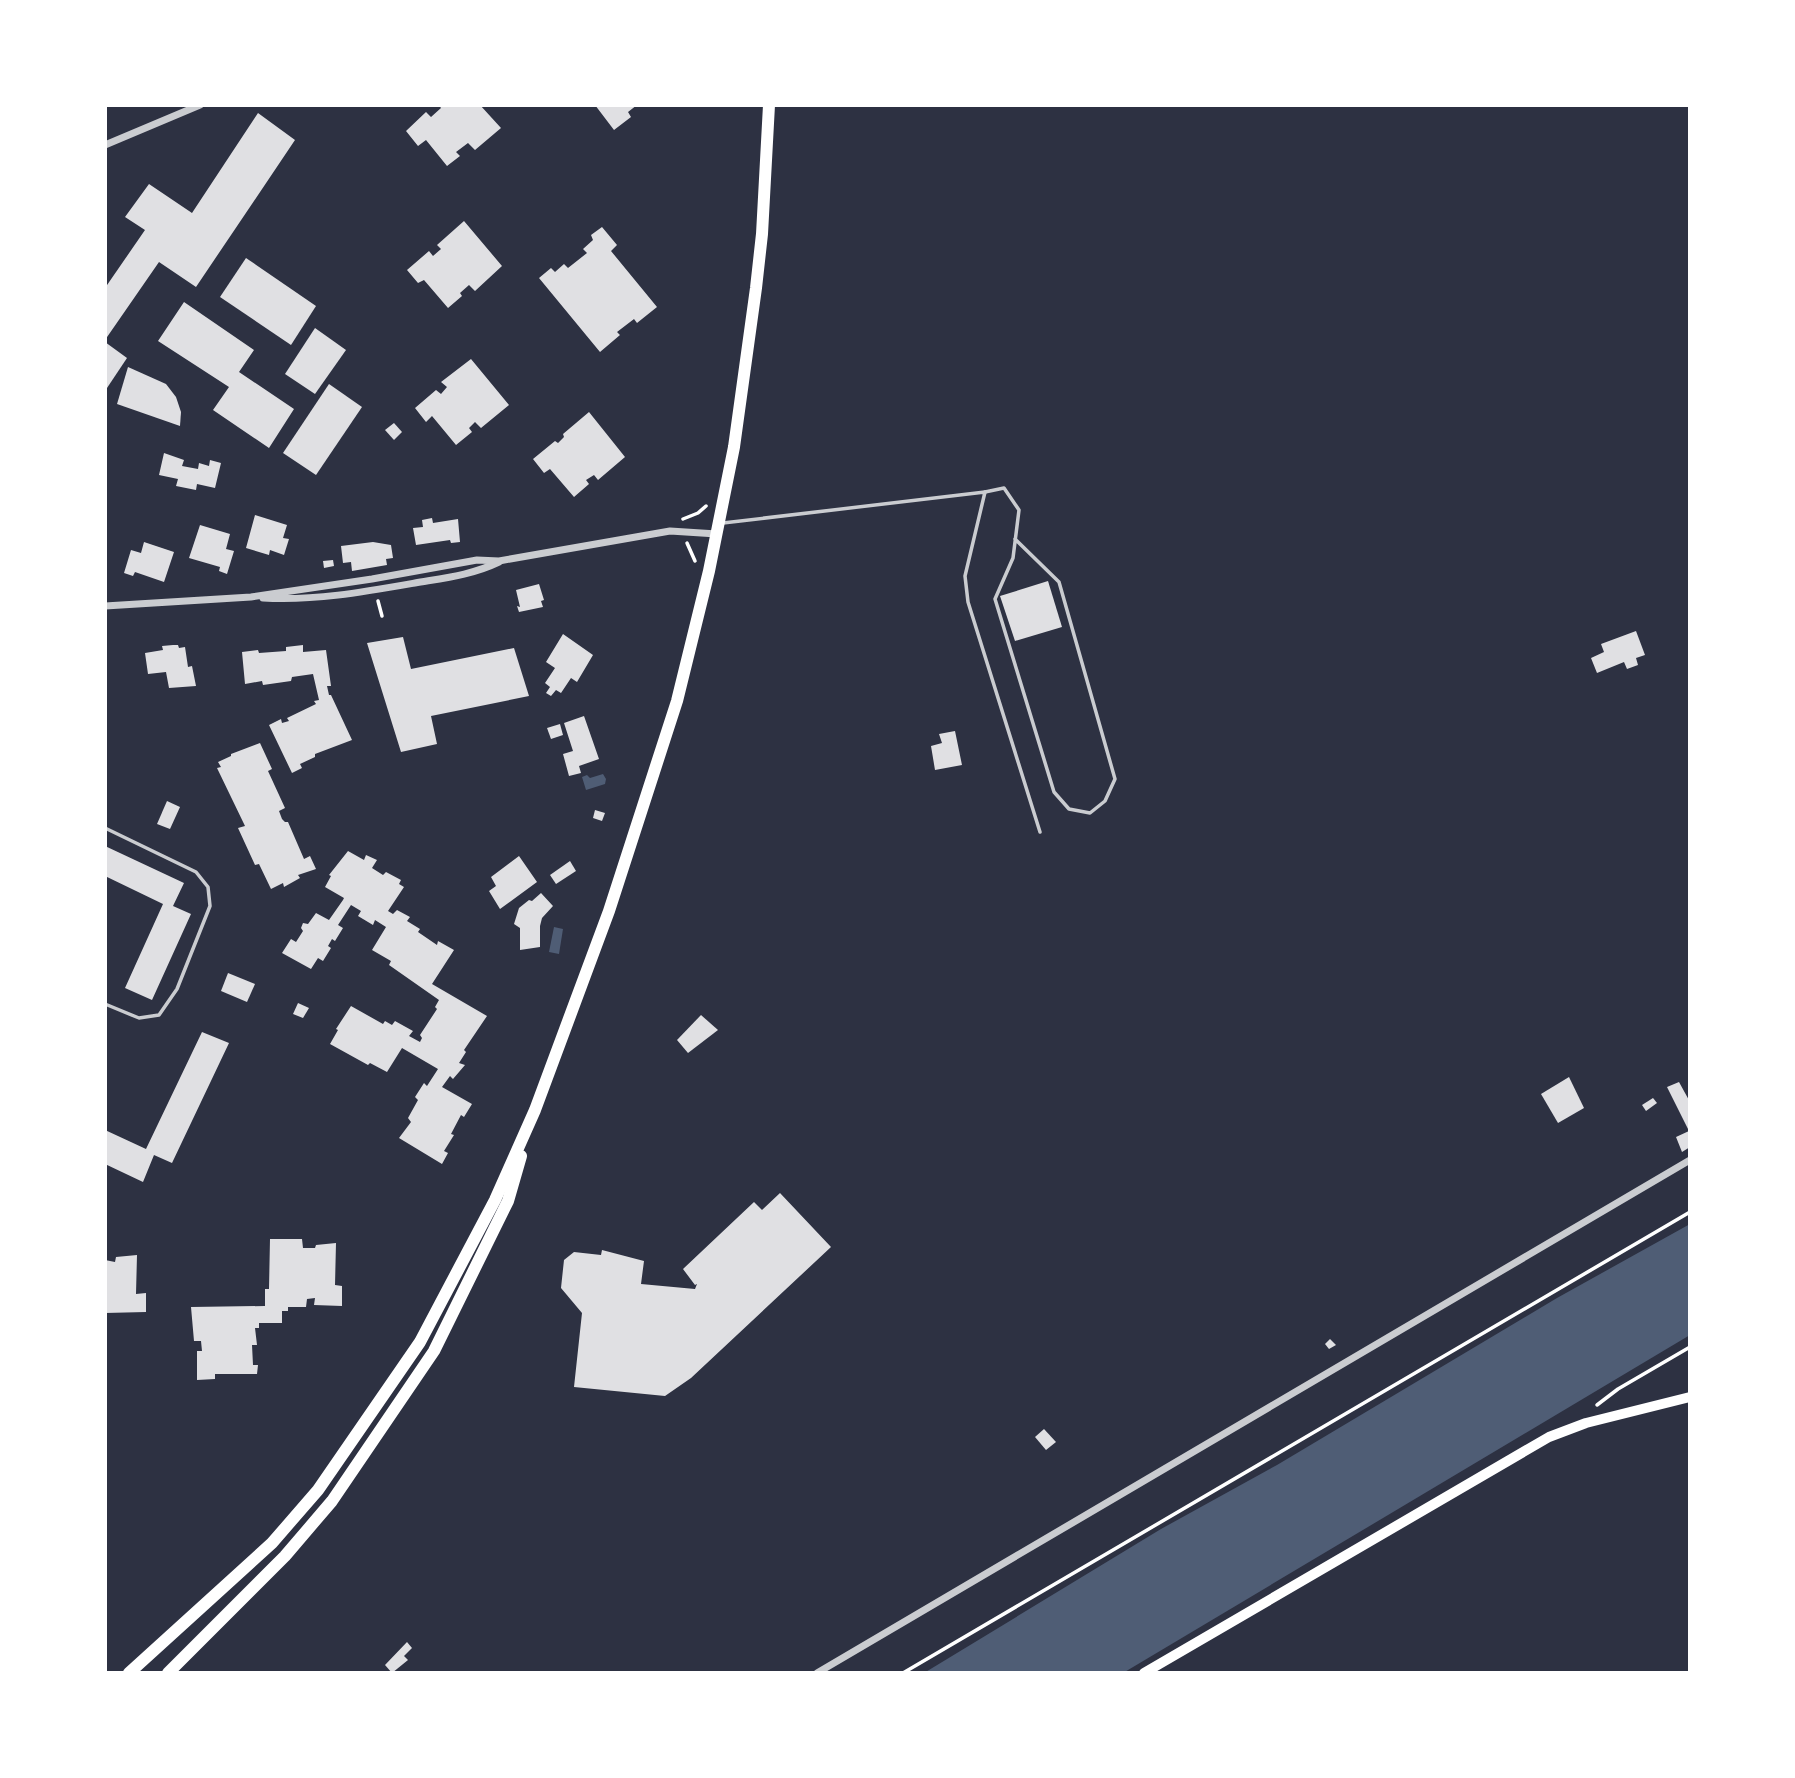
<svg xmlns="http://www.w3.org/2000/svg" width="1795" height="1778" font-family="'Work Sans',sans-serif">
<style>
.water{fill:#4f5d75}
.building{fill:#e0e0e3}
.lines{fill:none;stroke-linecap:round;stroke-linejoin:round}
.path{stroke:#fff;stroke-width:3.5}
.service{stroke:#caccd0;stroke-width:3.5}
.minor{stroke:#caccd0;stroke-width:7}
.secondary{stroke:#fff;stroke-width:10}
.primary{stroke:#fff;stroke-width:12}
</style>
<rect width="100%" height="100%" fill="#2d3142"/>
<!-- water -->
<g class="water">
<polygon points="603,774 606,779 605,784 586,790 582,777 587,775 590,778"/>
<polygon points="554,927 563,929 559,954 549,952"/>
<polygon points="1690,1224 1690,1335 1123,1673 924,1673 1161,1529 1277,1465 1557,1298"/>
</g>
<!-- building -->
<g class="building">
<polygon points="439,105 480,105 501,128 475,150 468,143 456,152 460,156 447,166 426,140 418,146 406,131 426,112 431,117 441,108"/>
<polygon points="595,105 637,105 628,112 631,117 614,130"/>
<polygon points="258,113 295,140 196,287 159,262 105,340 105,288 145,230 125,217 149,184 192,213"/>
<polygon points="464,221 502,266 475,291 469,285 460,293 462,296 448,308 424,280 418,283 407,270 429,251 433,256 441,249 437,245"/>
<polygon points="602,227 617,245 611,251 657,307 637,323 634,319 617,332 620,335 600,352 539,278 551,268 555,272 564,264 568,268 587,253 583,249 593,240 591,235"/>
<polygon points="246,258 316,306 291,345 220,297"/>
<polygon points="184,302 254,350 239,372 294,409 269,448 213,410 229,387 158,341"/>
<polygon points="315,328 346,350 315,394 285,374"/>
<polygon points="105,342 127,358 105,391"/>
<polygon points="471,359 509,405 481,428 475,422 469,428 472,432 456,445 432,416 426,422 415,408 436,390 441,394 447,387 441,382"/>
<polygon points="128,367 166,384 176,397 181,412 180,426 117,404"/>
<polygon points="329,384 362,407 316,475 283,453"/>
<polygon points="589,412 625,457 598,480 594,475 586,480 589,484 574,497 550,469 544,473 533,459 555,441 558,443 564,437 563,434"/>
<polygon points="394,423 402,432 394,440 385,430"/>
<polygon points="164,453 184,460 182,466 198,469 199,463 209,466 210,460 221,463 215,488 197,484 196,490 176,486 178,479 159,475"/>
<polygon points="255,515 287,525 283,538 289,539 284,555 270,550 269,555 246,548"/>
<polygon points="432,518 433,523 458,519 460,542 451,543 450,540 416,545 413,528 423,527 422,520"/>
<polygon points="200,525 230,534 226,549 234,551 227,574 219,571 220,567 189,558"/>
<polygon points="144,542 174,552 164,582 135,572 133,576 124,573 131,550 141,553"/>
<polygon points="373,542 391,545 393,558 386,559 387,565 352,571 351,562 343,563 341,546"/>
<polygon points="333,560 334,566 324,568 323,561"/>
<polygon points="1048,581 1062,627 1015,641 1000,596"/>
<polygon points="539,584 544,600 541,601 543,607 519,612 517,606 520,607 516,590"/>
<polygon points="1636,631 1645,655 1636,658 1638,665 1627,669 1624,662 1597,673 1591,658 1604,652 1601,644"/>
<polygon points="563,634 593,655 577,682 571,678 561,693 556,690 551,696 546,693 550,687 545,683 555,668 546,662"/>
<polygon points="403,637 411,669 514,648 529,696 431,716 437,744 401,752 367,643"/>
<polygon points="173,645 178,645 179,648 185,647 188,667 192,666 196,686 169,688 166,672 148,674 145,653 163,650 162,646"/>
<polygon points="303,645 303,652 326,650 331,686 327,686 329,695 331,695 352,740 315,754 315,757 300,764 302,768 292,773 269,725 281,719 282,723 289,721 287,718 316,704 314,701 319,700 313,674 292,677 291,681 263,685 262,681 245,684 242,652 258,650 259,653 286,651 286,647"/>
<polygon points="584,716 599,759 579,766 581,773 569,776 563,754 573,751 564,723"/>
<polygon points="560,724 563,735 551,739 547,728"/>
<polygon points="955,731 962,765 935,770 931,746 942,743 939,734"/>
<polygon points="260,743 272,769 268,771 285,808 279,811 282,819 285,822 288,822 304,859 310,856 316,869 298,875 300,878 284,887 283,883 271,889 259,864 255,865 238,828 245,826 217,768 221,767 218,762 231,756 231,754"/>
<polygon points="167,801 180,807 170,829 157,824"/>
<polygon points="595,810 605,813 602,821 593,818"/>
<polygon points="105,846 184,883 173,906 191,914 152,1000 125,988 163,904 105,876"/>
<polygon points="348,851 364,860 366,855 377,860 372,868 383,875 386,872 401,880 399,884 404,887 388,911 393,914 397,910 410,917 407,921 420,929 418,932 437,945 438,941 454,950 432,984 487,1016 464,1050 466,1052 459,1063 465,1065 453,1079 450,1076 442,1087 472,1104 464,1117 461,1115 451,1134 454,1135 444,1151 448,1153 442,1164 399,1138 411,1122 408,1118 418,1100 415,1097 424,1083 427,1086 438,1069 402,1048 387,1072 370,1063 368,1065 330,1044 338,1030 336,1029 351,1006 383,1024 385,1021 392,1025 395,1021 413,1031 409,1036 420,1042 422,1038 420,1035 437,1009 435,1007 439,1000 389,965 391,961 372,950 386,927 375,920 373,925 358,916 361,911 351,905 338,925 343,928 335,941 332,939 328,946 331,948 323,961 318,958 311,969 282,953 291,939 296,942 303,931 301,928 303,923 308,924 316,913 329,920 343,900 344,898 325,887 331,876 329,875"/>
<polygon points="519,856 537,882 500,909 489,891 496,886 491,877"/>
<polygon points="570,861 576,871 556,884 550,875"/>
<polygon points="541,893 553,906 542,918 540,926 540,947 520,950 520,928 514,924 519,908 529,900 532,901"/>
<polygon points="228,973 255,984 247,1002 221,991"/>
<polygon points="298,1003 309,1008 303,1018 293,1014"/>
<polygon points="701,1015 718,1030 688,1053 677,1040"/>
<polygon points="202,1032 229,1043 172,1163 154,1155 143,1182 105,1164 105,1130 146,1149"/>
<polygon points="1569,1077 1584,1108 1558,1123 1541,1094"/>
<polygon points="1679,1082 1690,1102 1690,1147 1682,1152 1676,1137 1689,1131 1667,1087"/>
<polygon points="1653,1098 1657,1103 1646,1111 1642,1105"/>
<polygon points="780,1193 831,1247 691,1378 665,1396 574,1387 582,1313 561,1288 564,1260 574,1252 601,1255 602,1250 644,1261 641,1284 695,1289 697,1284 695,1285 683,1269 754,1202 762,1210"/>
<polygon points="270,1239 302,1239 303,1248 315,1248 316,1245 336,1243 335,1285 342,1286 342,1306 314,1305 315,1298 307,1299 306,1307 288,1307 288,1311 282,1311 282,1323 259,1323 259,1328 255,1328 257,1345 252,1345 253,1365 258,1365 257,1374 215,1374 215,1379 197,1380 197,1351 202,1351 201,1341 194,1341 191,1307 265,1306 265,1289 269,1289"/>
<polygon points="137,1255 136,1294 146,1293 146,1312 105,1313 105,1260 115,1262 116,1257"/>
<polygon points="1330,1339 1336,1345 1329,1349 1325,1344"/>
<polygon points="1044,1429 1056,1442 1046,1450 1035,1437"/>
<polygon points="407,1642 412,1648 404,1656 408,1660 392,1673 385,1665"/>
</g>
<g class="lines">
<!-- path -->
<g class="path">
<polyline points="683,519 698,513 706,506"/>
<polyline points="687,543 695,561"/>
<polyline points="378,601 382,616"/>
<polyline points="1597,1405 1618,1389 1690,1347"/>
<polyline points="903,1673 1690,1212"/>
</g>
<!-- service -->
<g class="service">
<polyline points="985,492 1004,488 1019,510 1013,558 995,599 1054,792 1069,809 1090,813 1105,801 1115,779 1059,582 1015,539"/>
<polyline points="723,523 985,492 965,576 968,602 1040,832"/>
<polyline points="105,828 196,872 208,887 210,906 177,989 159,1015 139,1018 105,1004"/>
</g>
<!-- minor -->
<g class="minor">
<polyline points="105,145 200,105"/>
<path d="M 263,598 C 314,601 364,592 415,583 C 444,578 472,575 499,562"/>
<polyline points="105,606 251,597 372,579 477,560 499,561 670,531 717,534"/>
<polyline points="817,1673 1690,1160"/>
</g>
<!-- secondary -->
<polyline class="secondary" points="1144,1673 1549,1437 1586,1423 1690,1397"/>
<!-- primary -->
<g class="primary">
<polyline points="129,1673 272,1543 318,1490 420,1342 495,1200 535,1110 609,911 677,701 709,571 734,447 756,288 762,234 769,105"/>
<polyline points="168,1673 285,1556 332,1501 434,1351 508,1201 521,1156"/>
</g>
</g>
<!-- border -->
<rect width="1795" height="1778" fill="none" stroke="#ffffff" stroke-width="214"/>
</svg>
